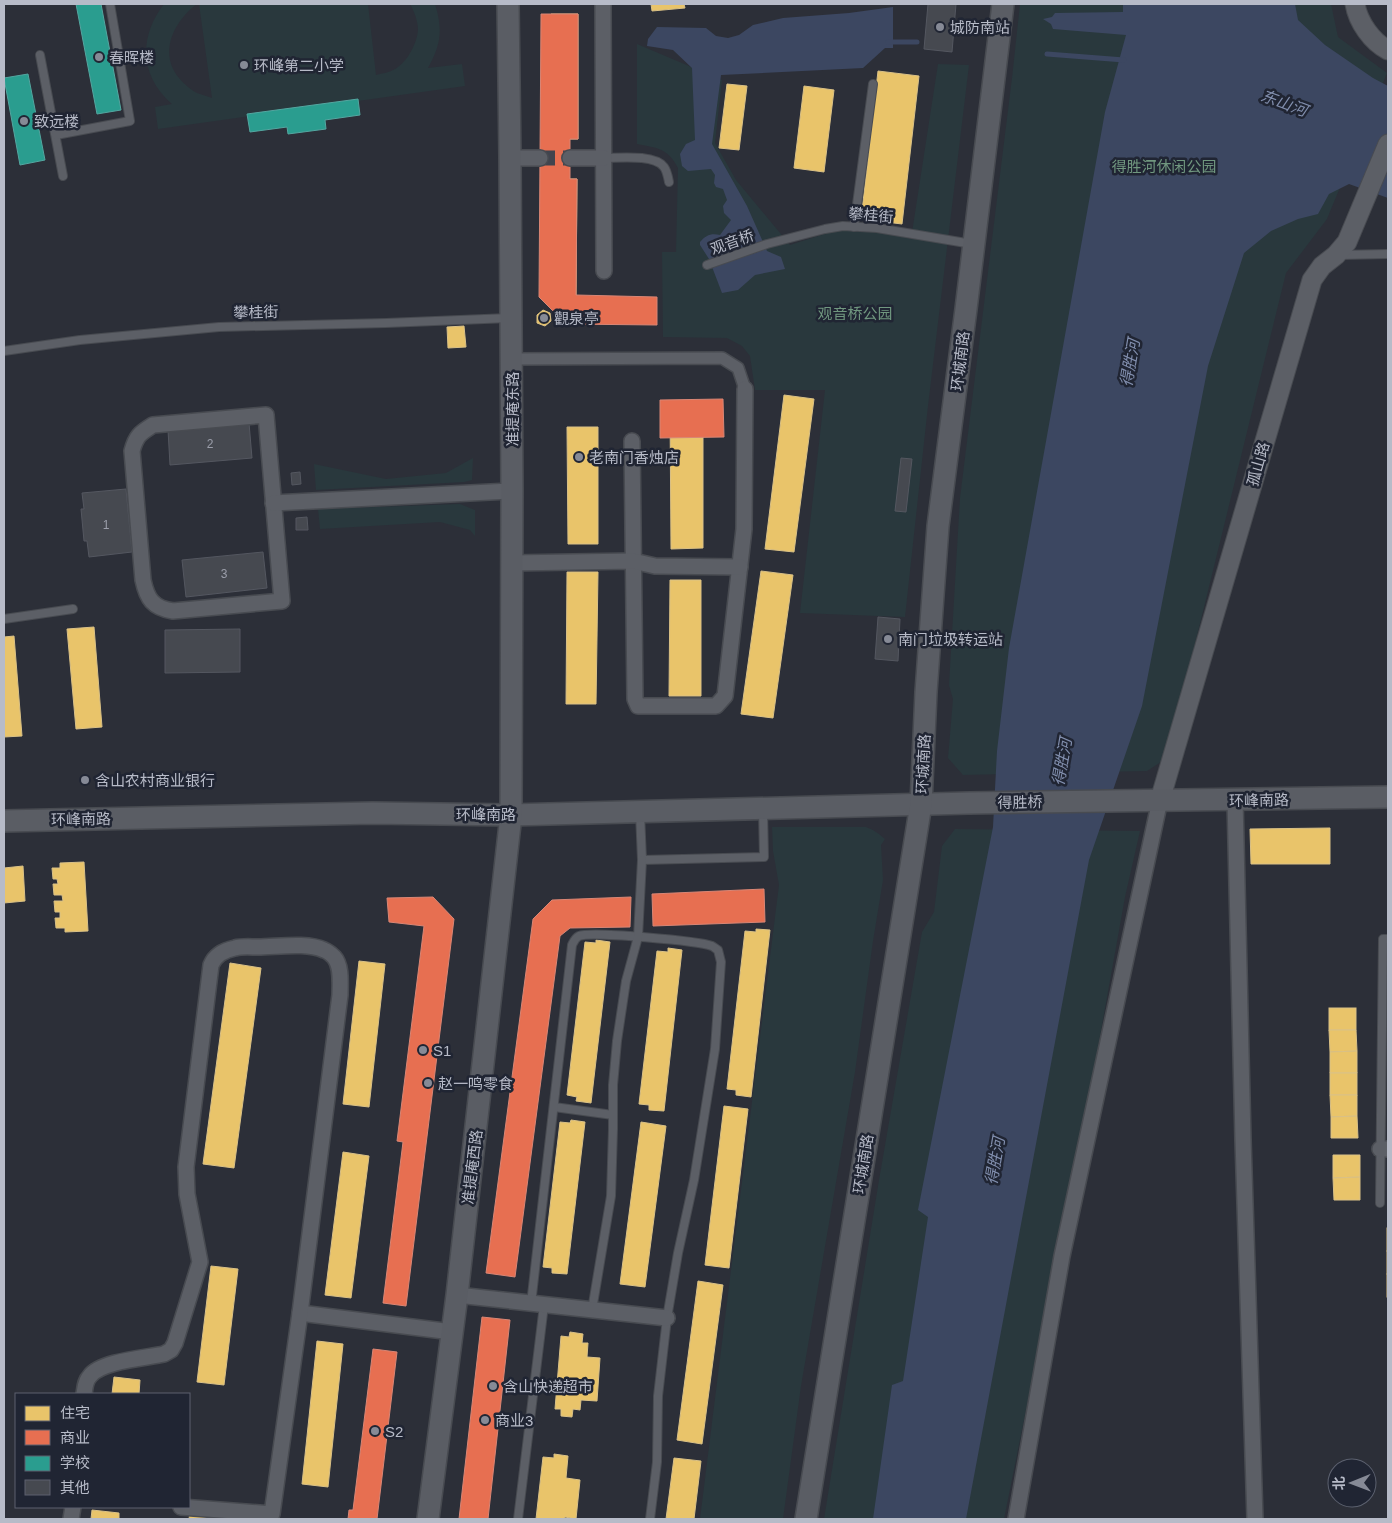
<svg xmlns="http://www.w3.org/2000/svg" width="1392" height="1523" font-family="Helvetica,'Noto Sans SC',sans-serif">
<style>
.green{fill:#29383d}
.water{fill:#3c4761}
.homes{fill:#e9c46a;stroke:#dac186}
.shops{fill:#e76f51;stroke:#d98675}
.schools{fill:#2a9d8f;stroke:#54a6a0}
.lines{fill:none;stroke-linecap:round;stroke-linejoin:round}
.stream{stroke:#3c4761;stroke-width:5}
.building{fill:#464950;stroke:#545760}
.minor-tunnel{stroke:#41444e;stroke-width:15;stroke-dasharray:15 8;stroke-linecap:butt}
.service-casing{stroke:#484b51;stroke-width:10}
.pedestrian-casing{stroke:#484b51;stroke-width:14}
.minor-casing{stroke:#484b51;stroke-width:18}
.tertiary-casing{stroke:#484b51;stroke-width:21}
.secondary-casing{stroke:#484b51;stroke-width:24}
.service{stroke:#5c5f66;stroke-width:8}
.pedestrian{stroke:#5c5f66;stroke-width:11}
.minor{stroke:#5c5f66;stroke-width:15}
.tertiary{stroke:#5c5f66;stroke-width:19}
.secondary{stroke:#5a5d64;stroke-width:21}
.poi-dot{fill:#868a96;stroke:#202533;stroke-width:2}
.labels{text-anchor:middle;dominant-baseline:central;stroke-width:5;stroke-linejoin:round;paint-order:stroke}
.number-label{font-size:12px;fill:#9b9eaa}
.poi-label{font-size:15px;fill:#b7bbc8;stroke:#202533;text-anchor:start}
.park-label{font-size:15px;fill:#70977f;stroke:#202533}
.street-label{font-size:15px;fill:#b7bbc8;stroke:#202533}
.water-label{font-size:16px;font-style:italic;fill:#818ead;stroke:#202533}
</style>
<rect width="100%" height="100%" fill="#2c2f38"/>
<!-- green -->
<g class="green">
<path d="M 164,4 L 197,4 C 174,21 158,53 179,78 C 184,84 191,90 197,93 C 202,95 207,96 212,98 L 199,4 L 368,4 L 376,75 C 384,73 392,72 398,67 C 408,60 417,43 418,30 C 418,21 414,11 410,4 L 435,4 C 443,30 441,44 428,68 L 462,64 L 465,86 L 158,129 L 155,107 L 172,104 C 139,76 139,36 164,4 Z"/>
<polygon points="1020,4 1331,4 1338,37 1387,73 1327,219 1286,273 1167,758 1147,771 963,775 948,758 953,699 949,685 960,498 1012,78"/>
<path d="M 637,44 L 722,80 L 715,143 L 736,180 L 790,245 L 840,229 L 888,233 L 911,239 L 938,64 L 969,65 L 928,406 L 905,617 L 800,613 L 825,390 L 755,390 L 750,356 L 742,346 L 727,338 L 663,337 L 662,252 L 676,252 L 678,168 C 668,148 657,148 637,144 Z"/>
<polygon points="473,458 472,480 464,482 316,490 314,464 386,479 446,473"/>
<polygon points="460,504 475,510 475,536 470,530 440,522 320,529 318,509"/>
<path d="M 772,827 L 866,827 C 874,830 878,833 885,839 L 881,845 L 883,880 L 873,941 L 855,1072 L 801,1386 L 783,1519 L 700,1519 L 779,885 L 773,851 Z"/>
<polygon points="955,829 1140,831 1125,897 1088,1103 1004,1519 824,1519 879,1180 922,932 934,912 942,846"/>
</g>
<!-- water -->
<g class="water">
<polygon points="1123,4 1295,4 1298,20 1325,45 1373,78 1388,86 1388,198 1349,184 1329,194 1318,214 1298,219 1271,231 1244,253 1208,366 1142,706 1089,860 966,1519 873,1519 892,1385 903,1381 928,1217 918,1210 993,827 997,751 1009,648 1105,112 1126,35 1053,29 1051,24 1043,19 1052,17 1055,13 1123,12"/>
<path d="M 893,7 L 893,48 L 885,48 L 863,68 L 721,75 L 712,144 L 747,206 L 767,251 L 781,257 L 785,269 L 755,275 L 738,290 L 722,293 L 709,259 L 700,245 L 700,242 C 706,235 711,233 720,235 L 731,220 L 724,213 L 723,206 L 727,200 L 723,189 L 716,187 L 714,183 L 715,175 L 711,169 L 688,171 L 682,166 L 680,154 L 686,144 L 695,140 L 692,68 L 673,50 L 647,46 L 648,39 L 657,27 L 706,28 L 716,36 L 728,38 L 739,35 L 753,25 L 783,18 L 849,13 Z"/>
</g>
<!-- homes -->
<g class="homes">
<polygon points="651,4 684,4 685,8 652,11"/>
<polygon points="551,14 578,14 578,139 550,139"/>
<polygon points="878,71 919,76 902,224 861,219"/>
<polygon points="727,84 747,86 739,150 719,148"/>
<polygon points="804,86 834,90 824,172 794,168"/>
<polygon points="550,179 577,179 576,300 549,300"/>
<polygon points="543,310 550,313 551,321 545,326 537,323 537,315"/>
<polygon points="464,326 466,347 448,348 447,327"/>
<polygon points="784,395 814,399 794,552 765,549"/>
<polygon points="703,406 703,548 671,549 670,407"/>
<polygon points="567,427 598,427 598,544 568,544"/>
<polygon points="761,571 793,575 773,718 741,714"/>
<polygon points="567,572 598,572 596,704 566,704"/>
<polygon points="670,580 701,580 701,696 669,696"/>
<polygon points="94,627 102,727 76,729 67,629"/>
<polygon points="14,636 22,736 4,737 4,637"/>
<polygon points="1330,828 1330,864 1251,864 1250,829"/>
<polygon points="84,862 88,931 65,932 65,928 56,928 55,918 60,918 60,912 55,912 54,901 63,901 62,895 54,895 53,884 58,884 57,879 53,879 52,868 60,868 60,863"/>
<polygon points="23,866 25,901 4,903 4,868"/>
<polygon points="756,929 770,930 751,1097 736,1095 736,1090 727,1089 745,931 756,932"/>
<polygon points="596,940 610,942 591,1103 576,1101 577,1097 567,1095 585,942 596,943"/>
<polygon points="668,948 682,950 664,1111 649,1110 649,1105 639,1104 657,951 668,952"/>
<polygon points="359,961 385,964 369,1107 343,1104"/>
<polygon points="230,963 261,968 234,1168 203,1164"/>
<rect x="1329" y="1008" width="27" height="22"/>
<polygon points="1329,1030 1356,1030 1357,1051 1330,1052"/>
<polygon points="1357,1051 1357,1073 1330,1073 1330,1052"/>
<rect x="1330" y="1073" width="27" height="22"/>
<polygon points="1330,1095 1357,1095 1357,1116 1331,1117"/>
<polygon points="724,1106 748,1109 729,1268 705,1265"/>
<polygon points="1357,1116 1358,1138 1331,1138 1331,1117"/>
<polygon points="571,1120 585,1122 567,1274 552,1273 552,1268 543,1267 560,1122 570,1123"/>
<polygon points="641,1122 666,1126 645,1287 620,1284"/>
<polygon points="343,1152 369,1156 351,1298 325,1295"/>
<polygon points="1333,1155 1360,1155 1360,1177 1333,1178"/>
<polygon points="1360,1177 1360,1200 1334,1200 1333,1178"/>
<rect x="1387" y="1228" width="1" height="23"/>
<rect x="1387" y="1251" width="1" height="23"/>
<polygon points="211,1266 238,1269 224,1385 197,1382"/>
<rect x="1387" y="1274" width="1" height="23"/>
<polygon points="698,1281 723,1285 702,1444 677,1440"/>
<polygon points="570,1332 583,1334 582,1343 588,1343 587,1357 600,1358 597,1401 581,1400 580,1410 573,1409 572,1417 561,1416 561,1409 555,1409 561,1336 569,1337"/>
<polygon points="317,1341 343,1344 328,1487 302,1484"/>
<polygon points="114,1377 140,1380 139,1394 112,1394"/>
<polygon points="554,1454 568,1456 566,1478 580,1480 576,1519 565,1517 564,1519 536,1519 543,1457 554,1458"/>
<polygon points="674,1458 701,1461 694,1519 666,1519"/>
<polygon points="92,1510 119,1513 119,1519 91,1519"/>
<polygon points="190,1512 217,1515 217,1519 189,1519"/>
</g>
<!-- shops -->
<g class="shops">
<polygon points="541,14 578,14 578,139 570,139 570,179 577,179 576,295 657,297 657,325 566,324 539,297"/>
<polygon points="723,399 724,437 660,438 660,400"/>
<polygon points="764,889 765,922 653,926 652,894"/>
<polygon points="433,897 454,919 406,1306 383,1303 403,1142 397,1141 424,926 389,922 387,898"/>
<polygon points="631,897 630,927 570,928 560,936 515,1277 486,1273 533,919 552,900"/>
<polygon points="482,1317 510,1320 488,1519 459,1519"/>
<polygon points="373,1349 397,1352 377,1519 348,1519 349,1510 353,1510"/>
</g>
<!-- schools -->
<g class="schools">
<polygon points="76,4 101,4 121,110 97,114"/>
<polygon points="28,74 45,160 20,165 4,78"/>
<polygon points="358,99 360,115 325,120 326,129 288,134 287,127 250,132 247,114"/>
</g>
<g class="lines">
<!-- stream -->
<g class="stream">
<polyline points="888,42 917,42"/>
<polyline points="1047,54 1124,60"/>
</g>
</g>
<!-- building -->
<g class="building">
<polygon points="928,4 956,4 952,52 924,49"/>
<polygon points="249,423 252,458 170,465 168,430"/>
<polygon points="901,458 912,459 906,512 895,511"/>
<polygon points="300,472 301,484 292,485 291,473"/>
<polygon points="126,489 132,552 89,557 87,541 84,541 81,509 84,509 82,493"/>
<polygon points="307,517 308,530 296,530 296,518"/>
<polygon points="263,552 267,588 186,597 182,560"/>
<polygon points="878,617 900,619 898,661 875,659"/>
<polygon points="240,629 240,672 165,673 165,630"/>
</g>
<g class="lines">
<!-- minor-tunnel -->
<polyline class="minor-tunnel" points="540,158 570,158"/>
<!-- service casing -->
<g class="service-casing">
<g id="service">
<polyline points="40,55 63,176"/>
<polyline points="56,135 130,121 110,4"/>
<path d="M 604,158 C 619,158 654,154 664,167 C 667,171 668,177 669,182"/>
<polyline points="854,227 873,84"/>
<polyline points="1338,255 1388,254"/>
<polyline points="707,265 767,244 825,229 843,226 877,228 972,244"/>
<polyline points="4,351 80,340 219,327 386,323 509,318"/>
<polyline points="4,619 73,609"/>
<polyline points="640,813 642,860 764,857 763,810"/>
<polyline points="554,1107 613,1115"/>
<polyline points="1380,1203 1383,939 1388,939"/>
<path d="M 531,1304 L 572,945 C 574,941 575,938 579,936 C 591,931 699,941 712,946 C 714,947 716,949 718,950 L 721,962 L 715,1049 L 694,1180 L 678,1253 L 667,1318 L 658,1396 L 657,1462 L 650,1519"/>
<polyline points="592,1310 611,1196 613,1129 613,1085 617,1041 626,981 638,937 642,860"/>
<polyline points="518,1519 544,1305"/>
</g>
</g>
<!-- pedestrian casing -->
<g class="pedestrian-casing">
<polyline id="pedestrian" points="512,359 722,358 738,368 745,389"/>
</g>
<!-- minor casing -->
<g class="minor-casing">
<g id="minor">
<polyline points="603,4 604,271"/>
<polyline points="510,158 540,158"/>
<polyline points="570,158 604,158"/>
<path d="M 266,415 L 282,601 L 173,611 C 153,608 147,599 143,580 L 132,451 C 136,436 140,433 153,425 Z"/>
<polyline points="632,441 635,699 638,706 716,706 725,696 744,529 745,389"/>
<polyline points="273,503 512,491"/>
<polyline points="512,563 633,561 655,566 740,567"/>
<polyline points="1235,800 1243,1140 1255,1519"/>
<polyline points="1380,1149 1388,1149"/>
<polyline points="457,1295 667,1318"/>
<polyline points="300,1313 452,1332"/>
<path d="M 84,1394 C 85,1388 85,1381 90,1376 C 101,1361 146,1358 164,1354 L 171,1350 L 175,1343 L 200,1262 L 187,1194 L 186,1167 L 211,965 C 215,955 225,950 235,948 C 242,946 251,947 258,947 C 277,947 307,942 324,950 C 327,951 331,954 334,957 C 342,966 340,983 340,995 L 300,1313 L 272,1514 L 181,1507"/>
<polyline points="71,1519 73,1507"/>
<polyline points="1016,1519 1062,1256 1160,800"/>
</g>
</g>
<!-- tertiary casing -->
<g class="tertiary-casing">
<g id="tertiary">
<path d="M 1355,4 C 1358,22 1372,42 1388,50"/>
<polyline points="1160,800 1312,280 1322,266 1336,255 1347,242 1388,144"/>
</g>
</g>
<!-- secondary casing -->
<g class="secondary-casing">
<g id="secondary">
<polyline points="4,821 373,813 511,815 969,803 1388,797"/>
<polyline points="428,1519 457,1295 511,815 512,491 510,158 508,4"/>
<polyline points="806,1519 921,804 926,692 938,526 966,309 1003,4"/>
</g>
</g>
<!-- service -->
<use href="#service" class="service"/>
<!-- pedestrian -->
<use href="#pedestrian" class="pedestrian"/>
<!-- minor -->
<use href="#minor" class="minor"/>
<!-- tertiary -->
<use href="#tertiary" class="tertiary"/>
<!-- secondary -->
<use href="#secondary" class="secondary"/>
</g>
<!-- markers -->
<g class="poi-dot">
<circle cx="940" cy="27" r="5"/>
<circle cx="99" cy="57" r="5"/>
<circle cx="244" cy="65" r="5"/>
<circle cx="24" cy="121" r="5"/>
<circle cx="544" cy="318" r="5"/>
<circle cx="579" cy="457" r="5"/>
<circle cx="888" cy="639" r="5"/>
<circle cx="85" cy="780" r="5"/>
<circle cx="423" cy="1050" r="5"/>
<circle cx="428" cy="1083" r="5"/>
<circle cx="493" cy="1386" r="5"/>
<circle cx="485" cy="1420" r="5"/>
<circle cx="375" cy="1431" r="5"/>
</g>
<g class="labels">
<!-- number labels -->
<g class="number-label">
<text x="210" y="444">2</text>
<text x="106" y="525">1</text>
<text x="224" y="574">3</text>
</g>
<!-- poi labels -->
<g class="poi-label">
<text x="950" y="27">城防南站</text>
<text x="109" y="57">春晖楼</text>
<text x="254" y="65">环峰第二小学</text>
<text x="34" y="121">致远楼</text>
<text x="554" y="318">觀泉亭</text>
<text x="589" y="457">老南门香烛店</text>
<text x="898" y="639">南门垃圾转运站</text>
<text x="95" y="780">含山农村商业银行</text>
<text x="433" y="1050">S1</text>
<text x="438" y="1083">赵一鸣零食</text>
<text x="503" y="1386">含山快递超市</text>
<text x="495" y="1420">商业3</text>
<text x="385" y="1431">S2</text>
</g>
<!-- park labels -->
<g class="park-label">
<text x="1164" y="166">得胜河休闲公园</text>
<text x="855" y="313">观音桥公园</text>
</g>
<!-- street labels -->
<g class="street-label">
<text transform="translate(871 215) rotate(5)">攀桂街</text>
<text transform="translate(732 242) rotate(-20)">观音桥</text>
<text transform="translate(256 312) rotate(-1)">攀桂街</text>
<text transform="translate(960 361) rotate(-83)">环城南路</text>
<text transform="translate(512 409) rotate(-90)">准提庵东路</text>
<text transform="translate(1258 464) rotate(-74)">孤山路</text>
<text transform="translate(923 764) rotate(-87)">环城南路</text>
<text transform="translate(1259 800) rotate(-1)">环峰南路</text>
<text transform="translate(1020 802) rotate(-1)">得胜桥</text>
<text x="486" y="814">环峰南路</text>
<text transform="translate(81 819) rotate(-1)">环峰南路</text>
<text transform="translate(863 1164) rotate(-81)">环城南路</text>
<text transform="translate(472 1167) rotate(-83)">准提庵西路</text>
</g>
<!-- water labels -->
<g class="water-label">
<text transform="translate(1284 103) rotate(20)">东山河</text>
<text transform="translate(1130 363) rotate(-80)">得胜河</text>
<text transform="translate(1062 762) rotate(-80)">得胜河</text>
<text transform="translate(995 1161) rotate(-80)">得胜河</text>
</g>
</g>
<!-- border -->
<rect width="1392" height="1523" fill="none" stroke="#b7bbc8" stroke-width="10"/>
<!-- legend -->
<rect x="15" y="1393" width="175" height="115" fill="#202533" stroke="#5c616f"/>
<rect x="25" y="1406" width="25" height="15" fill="#e9c46a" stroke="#5c616f"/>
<text x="60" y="1418" font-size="15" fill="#b7bbc8">住宅</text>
<rect x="25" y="1430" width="25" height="15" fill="#e76f51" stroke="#5c616f"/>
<text x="60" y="1443" font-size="15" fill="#b7bbc8">商业</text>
<rect x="25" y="1456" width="25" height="15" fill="#2a9d8f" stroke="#5c616f"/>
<text x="60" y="1468" font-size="15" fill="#b7bbc8">学校</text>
<rect x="25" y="1480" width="25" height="15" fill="#464950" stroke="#5c616f"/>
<text x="60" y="1493" font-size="15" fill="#b7bbc8">其他</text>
<!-- north arrow -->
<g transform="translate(1352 1483) rotate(269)"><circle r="24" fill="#202533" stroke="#5c616f"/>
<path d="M0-4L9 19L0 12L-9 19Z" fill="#868a96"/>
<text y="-8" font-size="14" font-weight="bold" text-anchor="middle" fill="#b7bbc8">北</text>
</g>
</svg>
